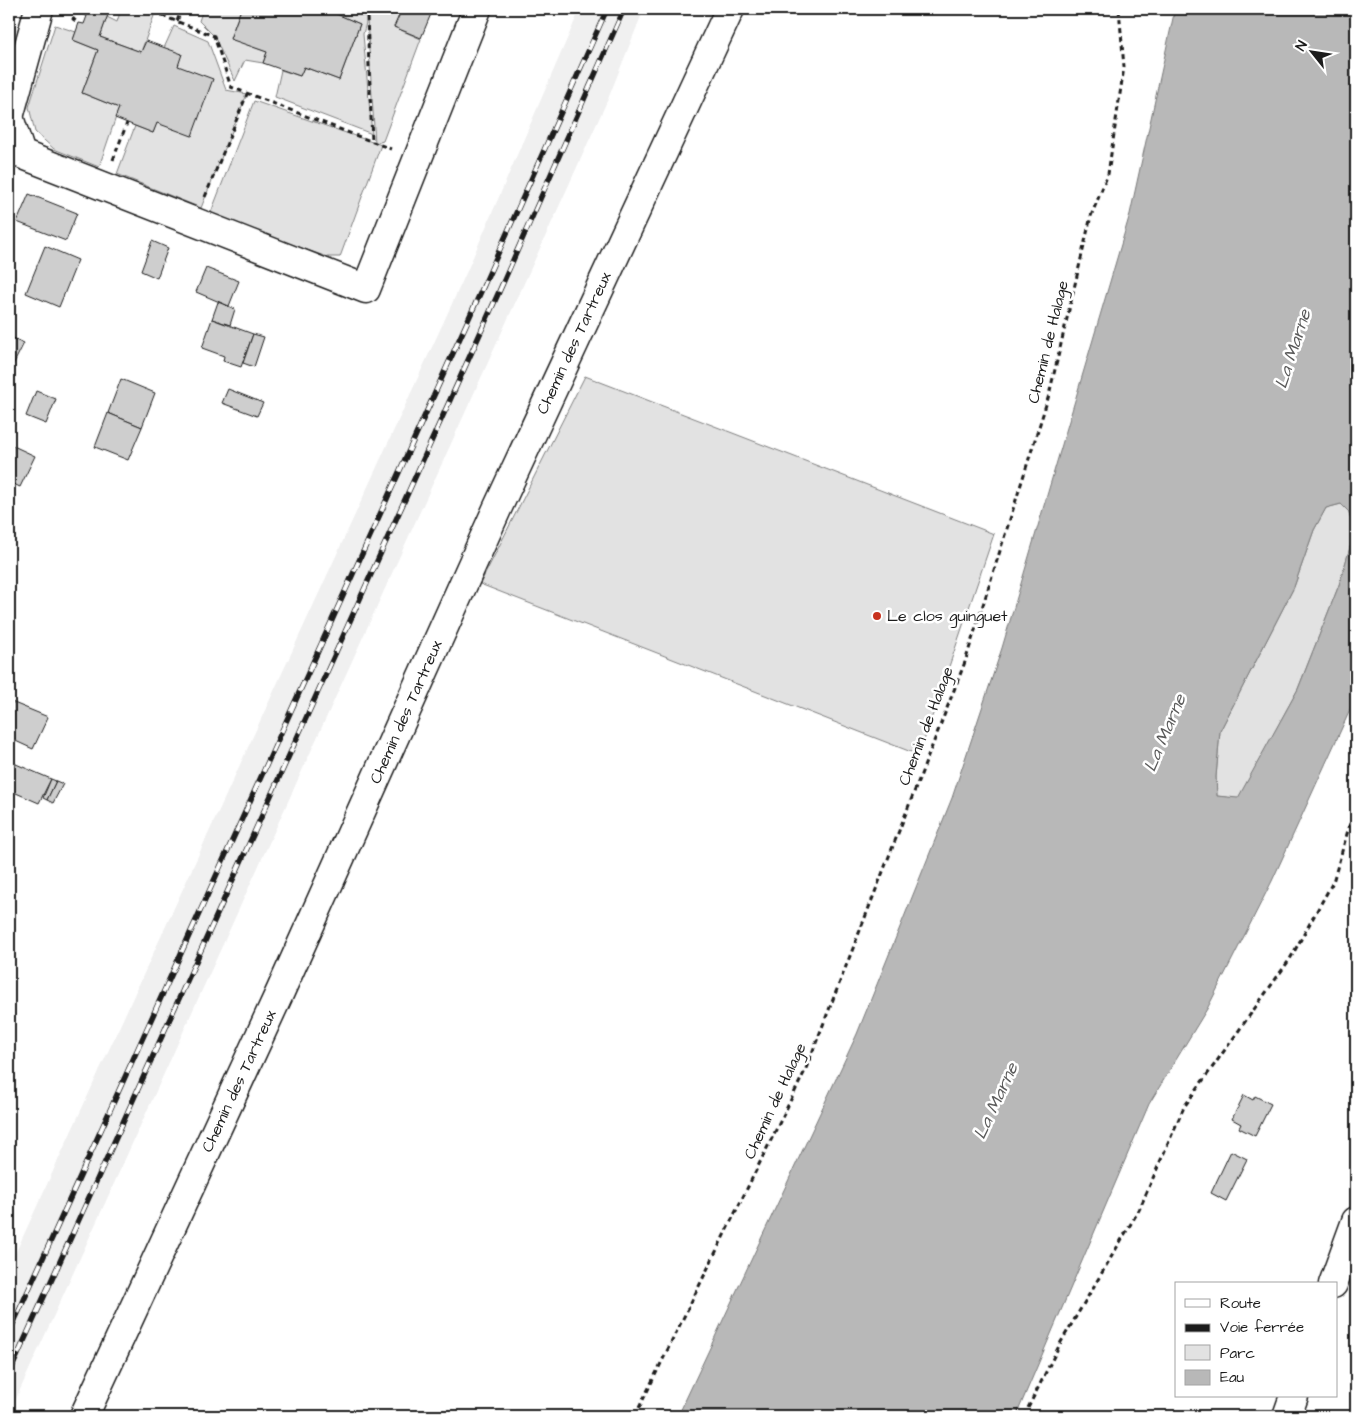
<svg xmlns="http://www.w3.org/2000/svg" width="1365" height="1425" font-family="'Architects Daughter',sans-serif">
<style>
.built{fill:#f0f0f0}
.green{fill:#e2e2e2;stroke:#7f7f7f}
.water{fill:#b8b8b8;stroke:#7a7a7a;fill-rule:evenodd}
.building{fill:#cecece;stroke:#1c1c1c}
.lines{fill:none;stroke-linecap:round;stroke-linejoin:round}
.minor-casing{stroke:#1c1c1c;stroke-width:31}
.path{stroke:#1c1c1c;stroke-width:3;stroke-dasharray:5 4;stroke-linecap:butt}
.minor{stroke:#fff;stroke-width:28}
.rail-casing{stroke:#1c1c1c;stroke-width:5.5}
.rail{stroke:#fff;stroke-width:4;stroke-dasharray:11;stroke-linecap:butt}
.poi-dot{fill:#c8321e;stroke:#fff;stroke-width:2}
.labels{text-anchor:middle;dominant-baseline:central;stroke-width:5;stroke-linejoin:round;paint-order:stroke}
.street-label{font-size:16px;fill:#1c1c1c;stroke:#fff}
.poi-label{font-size:16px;fill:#1c1c1c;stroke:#fff;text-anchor:start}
.water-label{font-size:18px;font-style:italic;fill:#5a5a5a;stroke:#fff}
</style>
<rect width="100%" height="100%" fill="#fff"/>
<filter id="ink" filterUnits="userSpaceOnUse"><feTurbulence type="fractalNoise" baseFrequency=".02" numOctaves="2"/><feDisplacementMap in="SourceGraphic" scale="10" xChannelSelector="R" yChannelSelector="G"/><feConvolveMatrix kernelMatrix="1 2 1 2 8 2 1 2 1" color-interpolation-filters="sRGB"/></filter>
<g filter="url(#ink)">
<!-- built -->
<polygon class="built" points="580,9 644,9 608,99 9,1414 9,1267 467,271"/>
<!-- green -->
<g class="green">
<polygon points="121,9 140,9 155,13 141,52 100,37 107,17 117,22"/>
<polygon points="203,9 241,9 230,38 267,52 263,63 245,60 235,81 214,36 199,21"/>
<polygon points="325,9 348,9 367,17 362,9 402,9 394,27 421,39 383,141 376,143 381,145 340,257 327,257 210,215 254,101 375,143 367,19 363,34 372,134 275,97 281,70 300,76 304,67 339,80 360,24"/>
<polygon points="55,25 76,32 73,40 98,50 82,93 119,108 99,167 54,149 35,132 29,107"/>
<polygon points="174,26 208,41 226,90 247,94 201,208 117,174 135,126 153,133 178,66 164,48"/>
<polygon points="585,376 994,534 919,755 480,584"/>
<polygon points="1341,504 1349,512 1354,534 1339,585 1298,689 1238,799 1217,796 1216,777 1220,731 1294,587 1314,530 1326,508"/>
</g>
<!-- water -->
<path class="water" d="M 1175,9 L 1356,9 L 1356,697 L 1272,881 L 1207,1009 L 1149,1104 L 1016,1416 L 678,1416 L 857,1034 L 952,798 L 1002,648 L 1130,214 ZM 1341,504 L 1349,512 L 1354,534 L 1339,585 L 1298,689 L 1238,798 L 1217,796 L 1216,777 L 1220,731 L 1294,587 L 1314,530 L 1326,508 Z"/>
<!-- building -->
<g class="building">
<polygon points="85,9 110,9 100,37 141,52 146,41 182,54 178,66 213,79 192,136 157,123 153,133 135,126 115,118 119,108 82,93 98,50 73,40 79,23 84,24 87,16 83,14"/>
<polygon points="241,9 325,9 360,24 339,80 304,67 300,76 263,63 267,52 230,39"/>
<polygon points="402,9 433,9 421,38 394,27"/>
<polygon points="29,194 77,213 66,241 17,222"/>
<polygon points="152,241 168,248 157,278 141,271"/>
<polygon points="45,246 78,260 59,307 26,293"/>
<polygon points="206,268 239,281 229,306 196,292"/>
<polygon points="218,302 235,309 230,325 212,319"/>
<polygon points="212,319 253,334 241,367 223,361 224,356 202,348"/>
<polygon points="253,334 264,337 254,367 243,363"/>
<polygon points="9,336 24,343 9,373"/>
<polygon points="121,379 155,393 142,427 108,413"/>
<polygon points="228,389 263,403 257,416 222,403"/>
<polygon points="36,391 56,399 46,424 26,416"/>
<polygon points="108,413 142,427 128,460 95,447"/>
<polygon points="9,444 35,456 20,487 9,482"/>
<polygon points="9,701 48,717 33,749 9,738"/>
<polygon points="9,761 51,779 39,803 9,790"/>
<polygon points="51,779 56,781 47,800 43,798"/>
<polygon points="56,781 63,784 53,803 47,800"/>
<polygon points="1244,1095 1253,1100 1255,1096 1271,1104 1255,1136 1239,1128 1241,1124 1232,1119"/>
<polygon points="1231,1151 1247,1159 1226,1201 1211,1193"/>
</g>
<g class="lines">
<!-- minor casing -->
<g class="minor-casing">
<g id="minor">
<polyline points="9,117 21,154 366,289 477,9"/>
<polyline points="9,117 39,9"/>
<polyline points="1333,1284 1356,1221"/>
<polyline points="84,1416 280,992 497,509 730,9"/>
<polyline points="1287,1416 1294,1396"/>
</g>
</g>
<!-- path -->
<g class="path">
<polyline points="77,9 73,19 79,23"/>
<polyline points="145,9 214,36 231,87 391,149"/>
<polyline points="351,9 367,17 372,142"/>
<polyline points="177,21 182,9"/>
<polyline points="113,160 127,123"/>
<polyline points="205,197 247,94"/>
<polyline points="635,1416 805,1071 965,662 1049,395 1091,216 1108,174 1124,67 1119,9"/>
<polyline points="1024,1416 1061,1342 1139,1210 1184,1107 1290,959 1333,882 1356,803"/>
</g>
<!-- minor -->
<use href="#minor" class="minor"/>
<!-- rail casing -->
<g class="rail-casing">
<g id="rail">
<polyline points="9,1333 483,287 607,9"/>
<polyline points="9,1374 498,294 624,9"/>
</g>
</g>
<!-- rail -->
<use href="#rail" class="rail"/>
</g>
</g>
<!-- markers -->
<circle class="poi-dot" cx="877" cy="616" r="5"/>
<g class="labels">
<!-- street labels -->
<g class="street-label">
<text transform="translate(1048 342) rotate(-76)">Chemin de Halage</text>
<text transform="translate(574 343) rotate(-65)">Chemin des Tartreux</text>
<text transform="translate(406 712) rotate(-66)">Chemin des Tartreux</text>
<text transform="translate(926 726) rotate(-69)">Chemin de Halage</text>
<text transform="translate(239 1081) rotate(-65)">Chemin des Tartreux</text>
<text transform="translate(775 1101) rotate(-65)">Chemin de Halage</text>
</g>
<!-- poi labels -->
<g class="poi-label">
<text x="887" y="616">Le clos guinguet</text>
</g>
<!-- water labels -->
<g class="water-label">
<text transform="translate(1293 349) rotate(-72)">La Marne</text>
<text transform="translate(1165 733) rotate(-67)">La Marne</text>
<text transform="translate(996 1101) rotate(-65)">La Marne</text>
</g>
</g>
<!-- margin -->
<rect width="1365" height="1425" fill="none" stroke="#fff" stroke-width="30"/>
<rect x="15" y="15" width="1335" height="1395" fill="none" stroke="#1c1c1c" stroke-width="2" filter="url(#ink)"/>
<!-- legend -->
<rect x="1175" y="1282" width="162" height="115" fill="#ffffff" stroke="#a4a4a4"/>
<rect x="1185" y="1299" width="25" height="8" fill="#ffffff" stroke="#a4a4a4"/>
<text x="1220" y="1308" font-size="15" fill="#1c1c1c">Route</text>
<rect x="1185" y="1324" width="25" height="8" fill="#1c1c1c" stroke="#a4a4a4"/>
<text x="1220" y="1332" font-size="15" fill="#1c1c1c">Voie ferrée</text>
<rect x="1185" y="1345" width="25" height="15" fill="#e2e2e2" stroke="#a4a4a4"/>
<text x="1220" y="1358" font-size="15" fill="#1c1c1c">Parc</text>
<rect x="1185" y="1370" width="25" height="15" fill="#b8b8b8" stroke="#a4a4a4"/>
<text x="1220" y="1382" font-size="15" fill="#1c1c1c">Eau</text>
<!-- north arrow -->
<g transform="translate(1312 52) rotate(300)" stroke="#ffffff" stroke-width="4" paint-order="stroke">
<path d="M0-4L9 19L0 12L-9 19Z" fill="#1c1c1c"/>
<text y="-8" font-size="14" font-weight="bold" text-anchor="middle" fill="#1c1c1c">N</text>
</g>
</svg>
